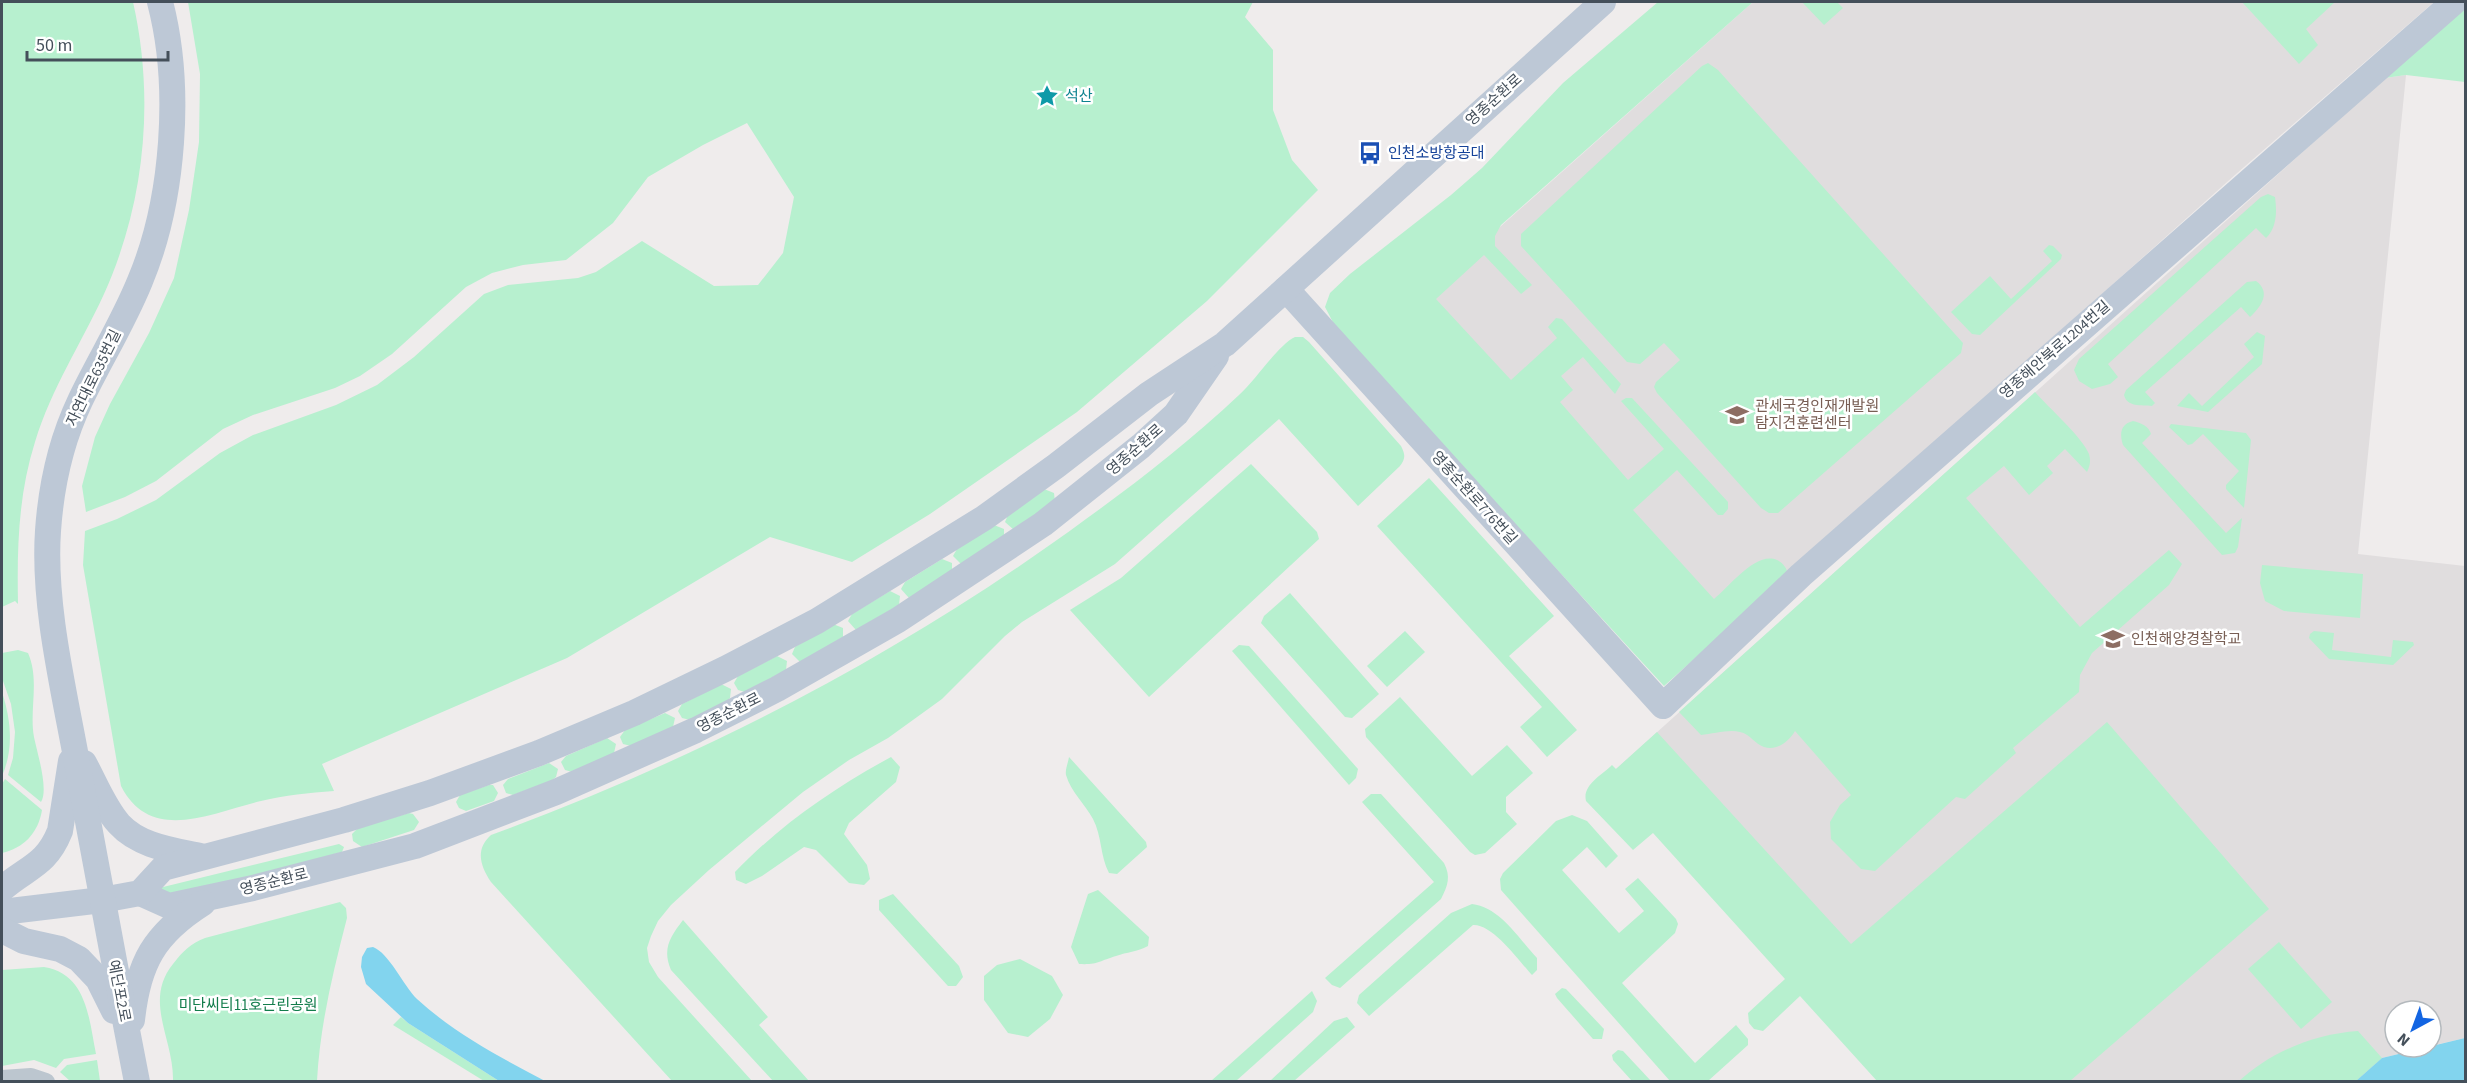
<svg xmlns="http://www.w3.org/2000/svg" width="2467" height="1083" font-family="'Source Sans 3','Noto Sans KR',sans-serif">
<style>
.education{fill:#e0ddde}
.green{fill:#b7f0cf}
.water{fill:#82d4ee}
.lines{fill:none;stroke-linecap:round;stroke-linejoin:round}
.street{stroke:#bcc6cf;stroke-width:18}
.secondary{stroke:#bdc8d6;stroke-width:26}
.labels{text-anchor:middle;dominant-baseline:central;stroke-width:5;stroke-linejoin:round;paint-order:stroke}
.culture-label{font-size:15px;fill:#0d838f;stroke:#fff;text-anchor:start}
.street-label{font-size:15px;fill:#444f5a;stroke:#fff}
.transit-label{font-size:15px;fill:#164399;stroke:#fff;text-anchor:start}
.education-label{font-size:15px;fill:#785e54;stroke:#fff;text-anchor:start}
.park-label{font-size:15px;fill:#137d4c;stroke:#fff}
</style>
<rect width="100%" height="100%" fill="#efecec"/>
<!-- education -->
<g class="education">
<polygon points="1753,2 2434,2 2236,174 1713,642 1410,307"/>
<polygon points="2406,75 2358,554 2465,566 2465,1038 2431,1046 2431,1011 2395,1011 2395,1047 2428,1047 2382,1058 2356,1081 1897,1081 1616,769 2385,78"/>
</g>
<!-- green -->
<g class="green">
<path d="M 2,2 L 133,2 C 155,99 145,203 104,294 C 80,346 52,387 35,442 C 18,496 17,549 18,604 L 15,601 L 2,607 Z"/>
<path d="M 188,2 L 1253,2 L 1245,17 L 1273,50 L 1273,110 L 1292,160 L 1318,190 L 1207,301 L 1077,412 L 930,514 L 852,562 L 770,537 L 567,658 L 322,764 L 334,791 C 309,793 285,795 261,801 C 213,812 151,845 121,786 L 83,565 L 85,531 L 117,519 L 156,500 L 220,453 L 253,435 L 336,405 L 377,385 L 414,357 L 484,294 L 508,285 L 578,278 L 596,272 L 642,241 L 714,286 L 758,285 L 783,253 L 794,197 L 747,123 L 703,145 L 648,177 L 613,223 L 566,260 L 523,265 L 492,273 L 466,287 L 392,354 L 360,376 L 335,388 L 253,415 L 223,429 L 156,481 L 125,497 L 86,512 L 82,486 L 95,437 L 110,404 L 149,333 L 174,278 L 189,210 L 199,142 L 200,74 Z"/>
<path d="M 1658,2 L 1753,2 L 1501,225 L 1495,236 L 1495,246 L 1532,285 L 1521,294 L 1484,255 L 1436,299 L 1511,380 L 1557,338 L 1548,327 L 1556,318 L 1562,319 L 1621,384 L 1615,394 L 1583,357 L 1561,376 L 1573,390 L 1560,402 L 1628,480 L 1664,449 L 1621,401 L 1626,398 L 1632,398 L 1728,502 L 1728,509 L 1723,515 L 1718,515 L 1677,470 L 1633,510 L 1714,599 C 1730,586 1756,551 1777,560 C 1783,563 1787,568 1788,575 L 1664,686 L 1337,330 L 1325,307 L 1330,293 L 1350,274 L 1451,195 L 1482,168 L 1563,83 Z"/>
<polygon points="1802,2 1837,2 1843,8 1824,25"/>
<polygon points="2242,2 2335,2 2306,29 2318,45 2299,64"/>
<polygon points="2465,6 2465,82 2406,75 2385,78"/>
<polygon points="1708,63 1718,70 1963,343 1961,353 1778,513 1769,513 1761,508 1657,393 1654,387 1656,382 1680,360 1664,343 1640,364 1627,362 1521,246 1521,234 1702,66"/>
<path d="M 2268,194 L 2275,197 C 2277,211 2277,228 2266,238 L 2256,228 L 2108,364 L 2118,377 L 2110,384 L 2092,389 L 2079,381 L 2074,370 L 2079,359 L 2261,197 Z"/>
<polygon points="2049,245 2053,246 2062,255 2061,259 1980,335 1972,334 1951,312 1990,276 2011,299 2052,261 2043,251"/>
<path d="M 2256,281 C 2271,292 2262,306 2250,317 L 2241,307 L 2145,392 L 2155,403 L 2152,406 C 2141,405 2127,407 2124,395 L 2126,390 L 2247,282 Z"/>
<polygon points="2257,332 2265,336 2262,364 2208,412 2177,406 2189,393 2202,406 2254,357 2244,344"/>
<path d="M 1295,337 L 1303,337 L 1309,342 L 1401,446 C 1405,454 1406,458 1400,466 L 1358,506 L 1279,419 L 1115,564 L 1022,622 L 1005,636 L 942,699 L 888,738 L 849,760 L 803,792 L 709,870 L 671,905 L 658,921 L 651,936 L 647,948 L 649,962 L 658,977 L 752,1081 L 672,1081 L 491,882 C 480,866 475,849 491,835 C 703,757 904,653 1086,519 C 1139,481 1191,440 1239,395 C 1255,381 1278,345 1295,337 Z"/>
<path d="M 2035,392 C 2048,407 2082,437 2089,454 C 2091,461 2090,466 2087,472 L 2065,449 L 2047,466 L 2053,473 L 2029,495 L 2004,466 L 1966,498 L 2080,627 L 2169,550 L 2182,564 L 2169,585 L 2092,653 L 2080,675 L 2079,692 L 2013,748 L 2016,753 L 1965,799 L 1956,797 L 1875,871 L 1861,869 L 1831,839 L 1830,822 L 1840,805 L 1851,795 L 1795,731 C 1789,741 1778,751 1764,747 C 1755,744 1750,734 1740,732 C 1729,729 1713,734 1701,735 L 1679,712 Z"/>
<path d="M 2133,421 C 2141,423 2149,426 2151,434 L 2142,443 L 2226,533 L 2242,518 L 2238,547 L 2235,553 L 2222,555 L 2123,445 C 2119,433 2121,424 2133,421 Z"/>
<polygon points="2171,424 2246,433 2251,440 2244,508 2226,489 2226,485 2239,471 2203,434 2192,444 2188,445 2169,427"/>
<polygon points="1251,464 1317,532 1319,539 1149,697 1070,610 1121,578"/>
<polygon points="1429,478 1554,616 1509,656 1577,730 1547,757 1520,727 1542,707 1377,526"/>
<polygon points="1044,489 1054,493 1055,502 1014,530 1005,522 1008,515"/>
<polygon points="994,525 1004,529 1004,538 961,564 953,556 957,549"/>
<polygon points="942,559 952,563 952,572 909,598 901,589 905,582"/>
<polygon points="2262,565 2363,574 2360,618 2284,611 2265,601 2260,583"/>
<polygon points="890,591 900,596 899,605 856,630 848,621 852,614"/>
<polygon points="1290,593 1379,694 1352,718 1345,717 1261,623 1264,616"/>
<polygon points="833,624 843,628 843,637 800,662 792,654 795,647"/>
<polygon points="1405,631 1425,652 1387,687 1367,666"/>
<polygon points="2314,631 2334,633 2332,650 2391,657 2393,640 2413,642 2414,645 2393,665 2329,659 2309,638 2310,634"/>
<polygon points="1239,645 1249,646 1358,769 1356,778 1349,785 1232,651"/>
<path d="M 18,650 L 28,653 C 40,680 29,710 34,737 C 37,752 49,790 41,802 L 8,775 L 13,758 L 15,732 L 11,704 L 2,678 L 2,653 Z"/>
<polygon points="777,656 787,661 786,670 745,692 738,690 734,683 738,676"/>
<polygon points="721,684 731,689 730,698 726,702 690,720 682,718 678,711 682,704"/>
<path d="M 2,692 C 11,720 14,749 2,776 Z"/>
<polygon points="1400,697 1472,776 1507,745 1533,773 1506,797 1506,812 1517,824 1485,853 1475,855 1470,852 1366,737 1365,729"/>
<polygon points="665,713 675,718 673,727 631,746 623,744 620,737 625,730"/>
<path d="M 2107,722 L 2269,909 L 2070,1081 L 1877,1081 L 1800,996 L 1763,1031 L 1754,1029 L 1749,1023 L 1748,1013 L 1785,979 L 1653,833 L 1633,850 L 1586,801 C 1582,785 1602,775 1612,765 L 1616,769 L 1657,732 L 1851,944 Z"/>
<polygon points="607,738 616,744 614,753 572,772 565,770 561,762 566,756"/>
<path d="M 891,757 L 900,767 L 896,782 L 849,823 L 844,834 L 867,865 L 870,879 L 864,885 L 849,883 L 816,850 L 804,847 L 762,876 L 746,884 L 736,880 L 735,872 C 780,825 834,788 891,757 Z"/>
<path d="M 1069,757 L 1146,842 L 1147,847 L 1117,874 L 1109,873 C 1100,856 1102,836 1093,819 C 1085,804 1071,792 1066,775 C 1065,770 1068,763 1069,757 Z"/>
<polygon points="549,763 558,769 556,777 551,781 513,795 506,793 503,785 508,779"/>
<path d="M 5,779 L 42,810 C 38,834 23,848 2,853 L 2,784 Z"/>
<polygon points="489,785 493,785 498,793 494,801 466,811 459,808 456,802 460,795"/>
<path d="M 1371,794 L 1381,794 L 1444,863 C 1451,877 1448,885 1441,899 L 1340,988 L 1332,985 L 1325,978 L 1434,882 L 1362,802 Z"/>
<polygon points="409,813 413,814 419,822 414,830 362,847 353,841 352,834 358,828"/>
<polygon points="1572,815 1587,821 1618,856 1606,868 1587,847 1562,870 1619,933 1644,911 1625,889 1638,878 1676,919 1678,924 1675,933 1622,983 1695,1063 1736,1025 1748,1039 1748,1045 1708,1081 1670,1081 1501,890 1500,879 1503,873 1556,821"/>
<polygon points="339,844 344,847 342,852 239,880 165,897 159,888"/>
<path d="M 1098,890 L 1149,937 L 1148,946 C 1137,952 1127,952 1116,956 C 1099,961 1098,965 1079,964 L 1071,947 L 1088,894 Z"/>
<polygon points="893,894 959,966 963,977 956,986 948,986 879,910 879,900"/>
<path d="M 340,902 L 346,908 L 347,918 C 333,972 320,1025 317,1081 L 173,1081 C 174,1039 143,1001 173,964 C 183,951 190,944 205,938 Z"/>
<path d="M 1472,904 C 1500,907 1519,939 1537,958 L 1537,970 L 1532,975 C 1518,960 1493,924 1473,925 L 1369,1016 L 1357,1003 L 1359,995 L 1451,913 Z"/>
<path d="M 683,920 L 768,1017 L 759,1025 L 809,1081 L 773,1081 L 671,970 C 662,949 670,937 683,920 Z"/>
<polygon points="2279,942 2332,1002 2301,1029 2248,969"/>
<polygon points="1020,959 1052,976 1063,995 1050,1019 1028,1037 1008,1033 984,1000 984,976 997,965"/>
<path d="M 44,967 C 87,974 89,1019 96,1054 L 64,1059 L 56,1068 L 34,1060 L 2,1066 L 2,970 Z"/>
<polygon points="1562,988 1566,989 1604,1029 1602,1039 1593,1039 1557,998 1555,994"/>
<polygon points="1312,991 1317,1001 1313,1012 1236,1081 1211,1081"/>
<polygon points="401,1017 408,1023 499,1081 484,1081 393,1025"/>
<polygon points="1347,1017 1355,1027 1294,1081 1270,1081 1334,1021"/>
<path d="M 2358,1031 L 2382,1058 L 2356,1081 L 2238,1082 C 2270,1052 2314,1034 2358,1031 Z"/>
<polygon points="1618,1050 1623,1051 1651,1081 1632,1081 1613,1060 1612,1055"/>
<polygon points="97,1060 100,1081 70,1081 60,1072 67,1065"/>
</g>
<!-- water -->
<g class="water">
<path d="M 373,947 C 389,953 403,985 417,999 C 454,1033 501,1058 545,1081 L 499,1081 L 408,1023 L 366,984 L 361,967 L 362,957 L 367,948 Z"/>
<polygon points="2465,1038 2465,1081 2356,1081 2382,1058"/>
</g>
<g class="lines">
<!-- street -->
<polyline class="street" points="2,1079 31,1077 46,1082"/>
<!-- secondary -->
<g class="secondary">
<polyline points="1286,289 1663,706 1801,575 2454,2"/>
<path d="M 84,763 C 95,783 104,807 119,824 C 139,846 172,850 200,856"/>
<path d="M 2,889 C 27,867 46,866 60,831 L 71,761"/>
<polyline points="140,893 169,906 253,888 415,846 556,792 696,730 777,689 898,620 1043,524 1141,446 1176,414 1216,356"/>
<polyline points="2,912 102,900 140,893 163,868 344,820 430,793 539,753 634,713 725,669 817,621 984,518 1056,466 1149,394 1225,344 1603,2"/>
<polyline points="2,930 24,941 60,949 79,959 98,979 114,1011"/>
<path d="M 132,1020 C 138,963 154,934 203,903"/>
<path d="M 137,1082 C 116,974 96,866 76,757 C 63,686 43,603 48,531 C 51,487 61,441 80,401 C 99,361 123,323 140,281 C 174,200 182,86 160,2"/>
</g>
</g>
<!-- icons -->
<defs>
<g id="sight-bare" transform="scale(1.8)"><path d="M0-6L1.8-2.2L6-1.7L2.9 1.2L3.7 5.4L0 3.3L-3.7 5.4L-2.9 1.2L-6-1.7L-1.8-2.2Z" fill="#0f9aa8" stroke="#fff" stroke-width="2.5" paint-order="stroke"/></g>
<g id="bus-bare" transform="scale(1.8)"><path d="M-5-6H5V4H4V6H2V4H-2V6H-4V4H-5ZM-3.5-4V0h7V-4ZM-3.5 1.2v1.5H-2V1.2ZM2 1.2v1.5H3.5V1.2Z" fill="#1a4fb4" stroke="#fff" stroke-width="2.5" paint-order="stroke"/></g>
<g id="university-bare" transform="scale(1.8)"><path d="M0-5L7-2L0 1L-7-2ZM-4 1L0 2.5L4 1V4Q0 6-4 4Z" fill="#8d6e63" stroke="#fff" stroke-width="2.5" paint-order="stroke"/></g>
</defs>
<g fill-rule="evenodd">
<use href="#sight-bare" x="1047" y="96"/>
<use href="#bus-bare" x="1370" y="153"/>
<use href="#university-bare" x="1737" y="415"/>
<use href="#university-bare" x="2113" y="639"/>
</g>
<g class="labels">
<!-- culture labels -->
<g class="culture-label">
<text x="1065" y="96">석산</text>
</g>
<!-- street labels -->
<g class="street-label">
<text transform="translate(1494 100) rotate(-42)">영종순환로</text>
<text transform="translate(2055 350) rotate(-41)">영종해안북로1204번길</text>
<text transform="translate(94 378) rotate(-64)">자연대로635번길</text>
<text transform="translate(1135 450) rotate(-41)">영종순환로</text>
<text transform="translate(1474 498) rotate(48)">영종순환로776번길</text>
<text transform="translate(729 713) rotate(-27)">영종순환로</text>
<text transform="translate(274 882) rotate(-14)">영종순환로</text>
<text transform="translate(119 991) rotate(79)">예단포2로</text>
</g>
<!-- transit labels -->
<g class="transit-label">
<text x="1388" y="153">인천소방항공대</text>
</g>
<!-- education labels -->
<g class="education-label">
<text x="1755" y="406">관세국경인재개발원<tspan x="1755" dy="17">탐지견훈련센터</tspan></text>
<text x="2131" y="639">인천해양경찰학교</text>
</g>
<!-- park labels -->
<g class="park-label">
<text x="248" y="1005">미단씨티11호근린공원</text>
</g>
</g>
<!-- border -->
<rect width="2467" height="1083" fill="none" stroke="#444f5a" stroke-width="6"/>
<!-- north arrow -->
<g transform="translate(2413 1029) rotate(221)"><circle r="28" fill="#ffffff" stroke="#b4b9bd" stroke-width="1.5"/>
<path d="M0-4.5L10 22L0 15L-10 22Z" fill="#1365e2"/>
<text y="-9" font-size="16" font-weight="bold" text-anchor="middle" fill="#444f5a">N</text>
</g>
<!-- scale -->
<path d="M27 51v9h141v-9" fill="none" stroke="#444f5a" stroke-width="3"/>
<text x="36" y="51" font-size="18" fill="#444f5a" stroke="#ffffff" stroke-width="4.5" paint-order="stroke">50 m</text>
</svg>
